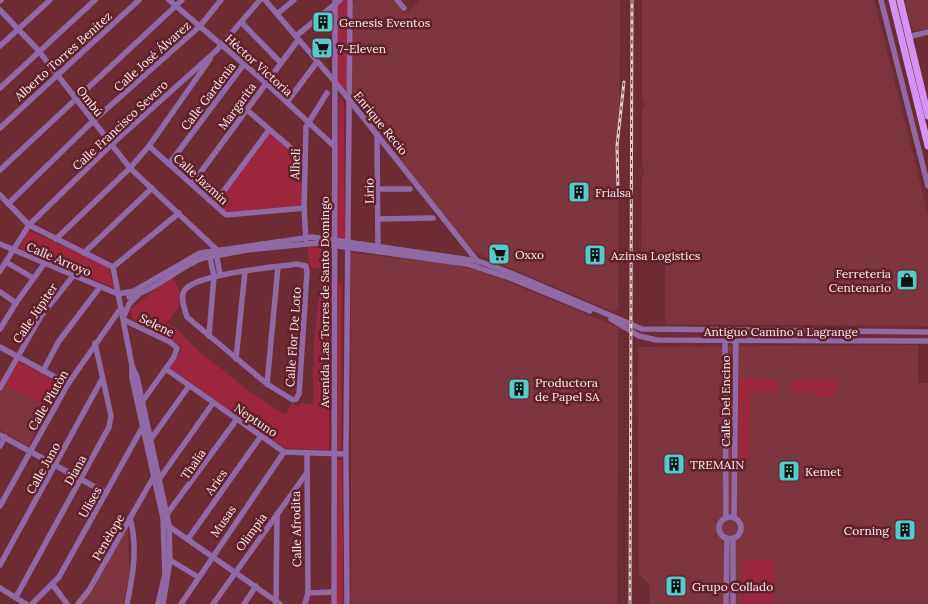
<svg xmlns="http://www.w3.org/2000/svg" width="928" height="604" font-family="Lora,serif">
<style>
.built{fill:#7d363f}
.green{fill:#9b263d}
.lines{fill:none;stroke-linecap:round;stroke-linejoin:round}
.minor{stroke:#9269a5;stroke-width:5.5}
.major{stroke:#d592f3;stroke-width:7}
.rail-casing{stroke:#decacc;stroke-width:3}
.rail{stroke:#61202a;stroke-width:1;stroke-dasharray:4;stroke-linecap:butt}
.labels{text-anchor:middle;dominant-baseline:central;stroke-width:5;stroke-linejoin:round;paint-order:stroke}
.poi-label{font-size:12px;fill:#f9f0f1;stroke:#61202a;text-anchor:start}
.street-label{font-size:12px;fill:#f9f0f1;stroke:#61202a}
</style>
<rect width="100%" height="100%" fill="#6d2c34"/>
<!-- built -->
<g class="built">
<polygon points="357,0 393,0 405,14 420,0 620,0 618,309 614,312 491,260 471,249 351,99 353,4"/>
<polygon points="642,0 874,0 928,214 928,326 665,324 665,258 641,251 642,176 645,174 642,164 642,108 645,106 642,97"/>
<polygon points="904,0 928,0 928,28 913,31"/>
<polygon points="351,253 446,263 486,273 618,327 617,604 351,604"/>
<polygon points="918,345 918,383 928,383 928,604 650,604 649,584 639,574 638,347"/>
<polygon points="5,385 49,408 28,446 0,430 0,394"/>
<polygon points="128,526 129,575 123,604 77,604"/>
</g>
<!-- green -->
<g class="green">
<polygon points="341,0 347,0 346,94 337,81 336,4"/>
<polygon points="339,96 344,103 345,239 335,237"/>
<polygon points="267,133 271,133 301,160 302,202 298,206 225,212 217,205 218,202"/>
<polygon points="28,230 108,266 115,288 20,248"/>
<path d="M 308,246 L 329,250 L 329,450 L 284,448 L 170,368 L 181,351 L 182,346 L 133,319 L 130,315 L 131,309 L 172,276 C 185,299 182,304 166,323 C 179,328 185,339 195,348 C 224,371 254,397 286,415 L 292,403 L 298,407 L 301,403 L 313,404 L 314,340 L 322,269 L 312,268 L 308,260 Z"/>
<polygon points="338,283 342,283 341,449 337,450"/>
<polygon points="18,361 61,384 49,408 5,385"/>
<polygon points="738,378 772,379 778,384 778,392 750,393 749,461 739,460"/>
<polygon points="836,380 836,397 814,397 814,392 793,392 794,381"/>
<polygon points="336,460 342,460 343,604 335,604"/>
<polygon points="742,560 775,560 774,604 743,604"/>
</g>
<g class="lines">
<!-- minor -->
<g class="minor">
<polyline points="169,0 266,83 335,147"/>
<polyline points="265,0 335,82 478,262"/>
<polyline points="397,0 404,8"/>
<polyline points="881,0 928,186"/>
<polyline points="0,1 1,0"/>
<polyline points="0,10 38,50 130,168 216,249"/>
<polyline points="277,14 294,0"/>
<polyline points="241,22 281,63"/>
<polyline points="296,36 340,0"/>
<polyline points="908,37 928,32"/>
<polyline points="0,46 50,0"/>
<polyline points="0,88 95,0"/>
<polyline points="287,102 317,62"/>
<polyline points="247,110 305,160"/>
<polyline points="0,128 139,0"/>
<polyline points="377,136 378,247"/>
<polyline points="149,146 226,215 304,208"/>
<polyline points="169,164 244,64"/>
<polyline points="0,170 182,0"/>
<polyline points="192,184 298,40"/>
<polyline points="379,189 410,189"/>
<polyline points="0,195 29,225 113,267 132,366 132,378 163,518 165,574 158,604"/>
<polyline points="8,204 93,121 200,26 221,0"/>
<polyline points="214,204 269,130"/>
<polyline points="379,219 433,218"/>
<polyline points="56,239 130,168 149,146 210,59"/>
<polyline points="306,240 304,208 306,127 327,93"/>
<polyline points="0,244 118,294 134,291 200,253 312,237 478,261 511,273 642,329 928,332"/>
<polyline points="216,252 220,275"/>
<polyline points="84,253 152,188"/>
<polyline points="6,262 33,278"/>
<path d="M 297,264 L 306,266 L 307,272 L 299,394 L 296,399 L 293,400 L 267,384 L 187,317 C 185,309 180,299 184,291 C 193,274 277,267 297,264 Z"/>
<polyline points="113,267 179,213"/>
<polyline points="0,271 29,225 111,145 216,51 260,0"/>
<polyline points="0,292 16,303"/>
<path d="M 129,297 C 156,290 177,268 203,258 L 247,250 L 317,243 L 467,264 L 510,278 L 590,311"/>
<polyline points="124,316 129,304 138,295"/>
<polyline points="611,319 639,336 657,340 928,341"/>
<polyline points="124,320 170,342 177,348 174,357 142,402"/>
<polyline points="0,329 16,303 44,264"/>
<polyline points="725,331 726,518"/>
<polyline points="209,336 214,276 209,253"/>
<polyline points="0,347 68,384"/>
<polyline points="236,359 245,271"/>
<polyline points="132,366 137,377 169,525 170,560 163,604"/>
<polyline points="166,369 284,452 346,454"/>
<polyline points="43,371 59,341 100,287"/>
<polyline points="267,384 278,267"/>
<polyline points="0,388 41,316 73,276"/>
<polyline points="0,435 106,493"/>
<polyline points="151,439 189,386"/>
<polyline points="0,446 5,437"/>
<polyline points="160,478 213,403"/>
<polyline points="0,506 68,384 121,308"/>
<polyline points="167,514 237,419"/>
<circle cx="730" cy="528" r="11"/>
<polyline points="734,518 736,331"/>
<polyline points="167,525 280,604"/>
<polyline points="188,539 261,436"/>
<polyline points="170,560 198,577"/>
<polyline points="0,565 102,379"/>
<polyline points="53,585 67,604"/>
<polyline points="0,588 26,604"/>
<polyline points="308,593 333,592"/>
<polyline points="16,597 109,427 111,416 95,343"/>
<polyline points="32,604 59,577 142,428"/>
<polyline points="78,604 89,590 153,478"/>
<path d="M 127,604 C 133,575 138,547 130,518"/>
<polyline points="181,604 284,452"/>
<polyline points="213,604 306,474"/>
<polyline points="244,604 256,586"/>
<polyline points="276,604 277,514"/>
<polyline points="305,604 308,593 307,454"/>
<polyline points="334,604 335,0"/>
<polyline points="347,604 346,454 350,0"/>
<polyline points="726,604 727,538"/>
<polyline points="733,604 733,538"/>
</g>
<!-- major -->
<g class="major">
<polyline points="892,0 928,146"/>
<polyline points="900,0 928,116"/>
</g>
<!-- rail casing -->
<g class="rail-casing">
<g id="rail">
<polyline points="618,190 617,146 624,82"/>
<polyline points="630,604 632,0"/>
</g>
</g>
<!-- rail -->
<use href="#rail" class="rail"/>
</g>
<!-- icons -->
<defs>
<g id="building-square" transform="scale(1.125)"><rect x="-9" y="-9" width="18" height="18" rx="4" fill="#52cdcc" stroke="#61202a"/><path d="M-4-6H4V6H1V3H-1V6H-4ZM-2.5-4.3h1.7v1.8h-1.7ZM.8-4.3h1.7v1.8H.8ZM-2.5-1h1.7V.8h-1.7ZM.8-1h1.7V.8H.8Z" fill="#111"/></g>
<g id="supermarket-square" transform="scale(1.125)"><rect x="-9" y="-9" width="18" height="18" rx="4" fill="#52cdcc" stroke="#61202a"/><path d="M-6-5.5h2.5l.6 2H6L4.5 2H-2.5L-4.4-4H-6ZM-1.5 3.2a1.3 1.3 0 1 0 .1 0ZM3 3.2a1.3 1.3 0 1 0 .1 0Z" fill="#111"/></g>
<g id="shop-square" transform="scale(1.125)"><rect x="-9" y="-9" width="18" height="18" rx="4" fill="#52cdcc" stroke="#61202a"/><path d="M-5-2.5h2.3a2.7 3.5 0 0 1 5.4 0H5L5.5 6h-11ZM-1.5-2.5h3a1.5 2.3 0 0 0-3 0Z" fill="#111"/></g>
</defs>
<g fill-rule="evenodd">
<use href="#building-square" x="323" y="22"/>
<use href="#supermarket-square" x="322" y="48"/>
<use href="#building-square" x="579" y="192"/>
<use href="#supermarket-square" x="499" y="254"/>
<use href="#building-square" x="595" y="255"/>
<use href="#shop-square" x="907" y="280"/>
<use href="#building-square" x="519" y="389"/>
<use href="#building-square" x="674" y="464"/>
<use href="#building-square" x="789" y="471"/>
<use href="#building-square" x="905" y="530"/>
<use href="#building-square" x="676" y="586"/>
</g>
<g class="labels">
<!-- poi labels -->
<g class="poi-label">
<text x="339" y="22">Genesis Eventos</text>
<text x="338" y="48">7-Eleven</text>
<text x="595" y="192">Frialsa</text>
<text x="515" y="254">Oxxo</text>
<text x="611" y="255">Azinsa Logistics</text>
<text x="891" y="273" text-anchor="end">Ferreteria<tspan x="891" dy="14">Centenario</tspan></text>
<text x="535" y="382">Productora<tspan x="535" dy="14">de Papel SA</tspan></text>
<text x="690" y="464">TREMAIN</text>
<text x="805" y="471">Kemet</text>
<text x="889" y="530" text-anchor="end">Corning</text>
<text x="692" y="586">Grupo Collado</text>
</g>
<!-- street labels -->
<g class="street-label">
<text transform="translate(63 56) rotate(-42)">Alberto Torres Benitez</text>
<text transform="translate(152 56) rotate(-42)">Calle José Álvarez</text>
<text transform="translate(259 65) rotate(42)">Héctor Victoria</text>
<text transform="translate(208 96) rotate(-53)">Calle Gardenia</text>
<text transform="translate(90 101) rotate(52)">Ombú</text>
<text transform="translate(237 106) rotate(-54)">Margarita</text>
<text transform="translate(381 123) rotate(51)">Enrique Recio</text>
<text transform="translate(120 125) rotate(-43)">Calle Francisco Severo</text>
<text transform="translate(295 164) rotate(-88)">Alhelí</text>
<text transform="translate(201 179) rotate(42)">Calle Jazmín</text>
<text transform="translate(369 191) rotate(-91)">Lirio</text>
<text transform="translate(59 259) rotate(23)">Calle Arroyo</text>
<text transform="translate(324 302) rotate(-90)">Avenida Las Torres de Santo Domingo</text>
<text transform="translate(35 313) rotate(-56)">Calle Júpiter</text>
<text transform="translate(157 325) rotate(26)">Selene</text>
<text x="781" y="331">Antiguo Camino a Lagrange</text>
<text transform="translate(293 337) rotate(-86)">Calle Flor De Loto</text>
<text transform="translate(48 400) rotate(-60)">Calle Plutòn</text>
<text transform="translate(725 401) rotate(-90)">Calle Del Encino</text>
<text transform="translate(256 420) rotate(34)">Neptuno</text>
<text transform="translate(193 464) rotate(-55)">Thalía</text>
<text transform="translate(43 468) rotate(-61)">Calle Juno</text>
<text transform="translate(75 470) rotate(-61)">Diana</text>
<text transform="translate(216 482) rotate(-55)">Aries</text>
<text transform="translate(90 502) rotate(-61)">Ulises</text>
<text transform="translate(223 521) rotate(-56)">Musas</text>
<text transform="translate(296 529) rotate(-91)">Calle Afrodita</text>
<text transform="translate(251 532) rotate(-54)">Olimpia</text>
<text transform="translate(108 537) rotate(-60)">Penèlope</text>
</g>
</g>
</svg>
